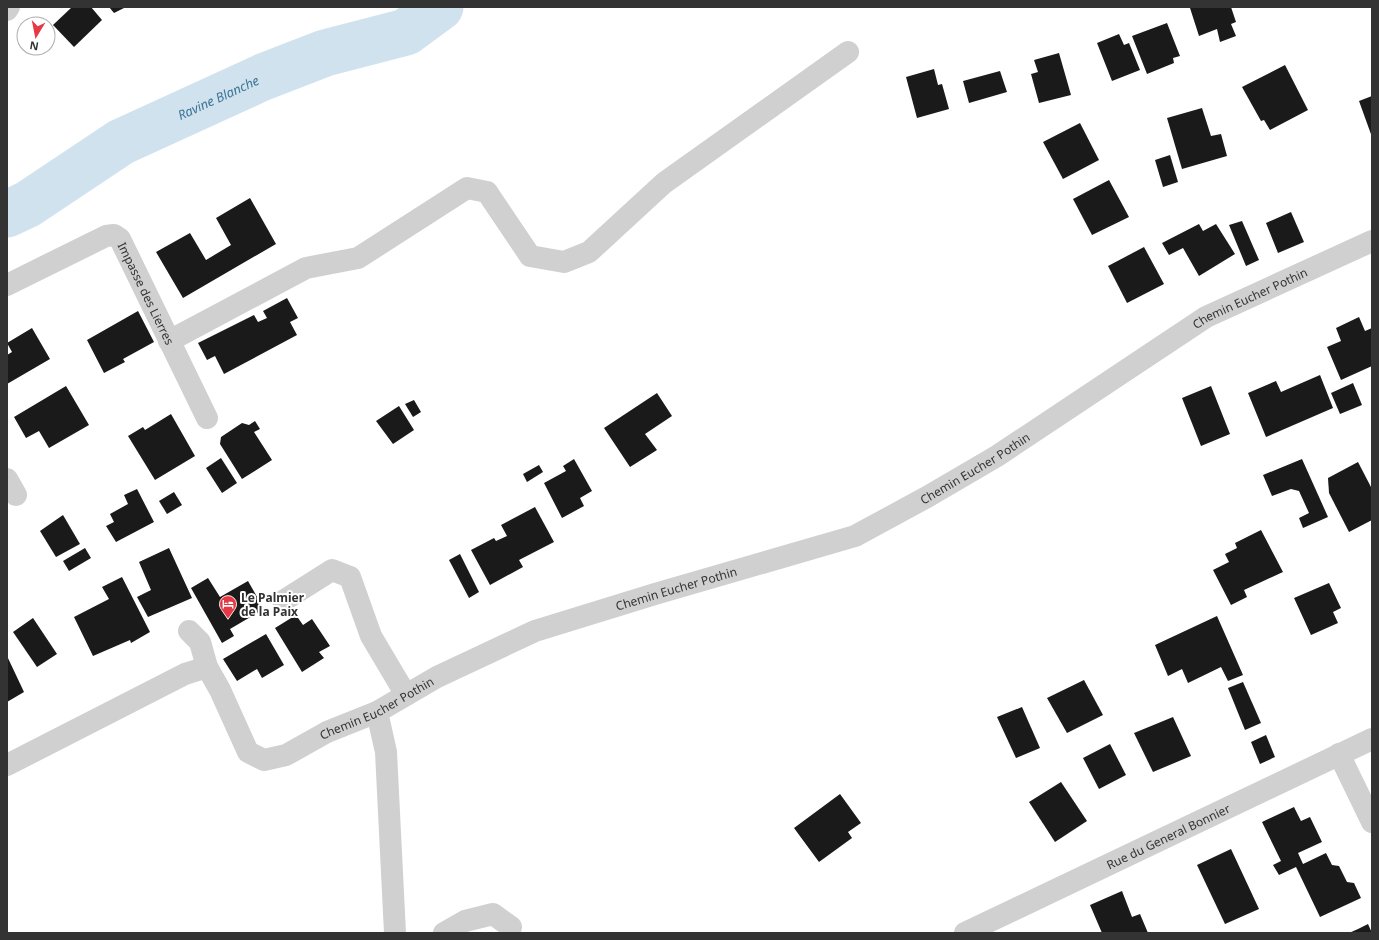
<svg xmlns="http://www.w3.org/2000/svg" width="1379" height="940" font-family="'Noto Sans',sans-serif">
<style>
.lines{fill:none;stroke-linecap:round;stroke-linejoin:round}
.river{stroke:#cfe2ee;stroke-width:47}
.building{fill:#1a1a1a}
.minor{stroke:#d0d0d0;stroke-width:22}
.labels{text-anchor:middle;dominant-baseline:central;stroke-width:4;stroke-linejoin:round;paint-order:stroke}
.street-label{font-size:12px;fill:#333;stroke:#fff}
.poi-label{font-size:12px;font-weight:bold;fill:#333;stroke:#fff;text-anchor:start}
.water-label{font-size:13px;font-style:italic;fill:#3f7597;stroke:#fff}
</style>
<rect width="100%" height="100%" fill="#fff"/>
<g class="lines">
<!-- river -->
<path class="river" id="s1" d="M 7,214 L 28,204 L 121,142 L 263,77 L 325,53 L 406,32 L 440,7"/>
</g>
<!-- building -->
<g class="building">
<polygon points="72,7 91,7 102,20 74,47 53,25"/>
<polygon points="109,7 126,7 114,13"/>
<polygon points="1193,7 1231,7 1236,22 1231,24 1236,36 1220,42 1217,29 1199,36 1190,8"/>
<polygon points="1167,23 1180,56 1173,58 1174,63 1147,74 1132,36"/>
<polygon points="1119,34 1124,45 1129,43 1140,70 1112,81 1097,43"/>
<polygon points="1059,53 1071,95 1039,103 1031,74 1038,72 1034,60"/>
<polygon points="1285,65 1308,110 1270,130 1264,120 1261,121 1242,87"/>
<polygon points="934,69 938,85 942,84 949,109 917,118 906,77"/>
<polygon points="1000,71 1007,92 969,103 963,81"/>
<polygon points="1372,96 1372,137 1359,101"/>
<polygon points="1202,108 1211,136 1221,134 1227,156 1182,169 1167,118"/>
<polygon points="1080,123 1099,160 1063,179 1043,142"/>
<polygon points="1170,155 1178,182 1163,187 1155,160"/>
<polygon points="1109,180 1129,217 1092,235 1073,199"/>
<polygon points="250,198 276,244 183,298 156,252 190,233 206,260 231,245 216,218"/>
<polygon points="1291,212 1304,242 1278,253 1266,223"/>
<polygon points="1242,221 1259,260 1246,266 1229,225"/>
<polygon points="1199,224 1203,231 1216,224 1235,254 1199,276 1183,248 1169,255 1162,243"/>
<polygon points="1144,247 1164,284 1127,303 1108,266"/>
<polygon points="287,298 298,318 290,322 297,335 224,374 215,356 207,360 198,343 254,315 258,322 267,318 263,311"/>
<polygon points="138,311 154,342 123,359 125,362 104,373 87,340"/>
<polygon points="1359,317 1365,331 1372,328 1372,366 1341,380 1327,347 1341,341 1336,328"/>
<polygon points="32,328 50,359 7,384 7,355 12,352 7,343"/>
<polygon points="1320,375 1333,408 1266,437 1248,393 1276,381 1281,392"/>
<polygon points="1353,383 1362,405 1340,414 1331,393"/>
<polygon points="66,386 89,425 49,448 39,431 26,438 14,417"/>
<polygon points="1211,386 1230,434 1201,446 1182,398"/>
<polygon points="657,393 672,416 645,434 657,450 630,467 604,428"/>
<polygon points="414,400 421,412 413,417 405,404"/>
<polygon points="399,406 414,430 393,444 376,421"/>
<polygon points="171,414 195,456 155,480 128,436 143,427 145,430"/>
<polygon points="255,421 260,429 254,432 272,460 242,479 220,444 221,437 242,423 249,425"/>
<polygon points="221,458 237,483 222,493 206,468"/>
<polygon points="574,459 592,491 580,498 584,506 562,518 544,483 566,471 563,466"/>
<polygon points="1302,459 1328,517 1303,528 1299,518 1309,513 1299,491 1291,489 1272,496 1263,475"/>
<polygon points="1358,462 1372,489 1372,520 1349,532 1329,493 1328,478"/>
<polygon points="539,465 543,472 527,482 523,474"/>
<polygon points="137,489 154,522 116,542 106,526 114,522 110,514 128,504 124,495"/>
<polygon points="174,492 182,505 167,514 159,501"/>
<polygon points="535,507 554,542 519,560 523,567 490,585 471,550 494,538 496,541 507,536 501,525"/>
<polygon points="63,515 80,544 56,557 40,531"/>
<polygon points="1261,530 1283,572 1244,590 1247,597 1231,605 1213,570 1229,562 1225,554 1237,548 1235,543"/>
<polygon points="85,548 91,558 69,571 63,561"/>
<polygon points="169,548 192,598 148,617 137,597 151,590 139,562"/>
<polygon points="460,554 479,592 469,598 449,560"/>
<polygon points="122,577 150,632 131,643 130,640 93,656 74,617 109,599 102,587"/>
<polygon points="208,578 220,597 248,581 264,609 230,629 234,636 222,643 191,588"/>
<polygon points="1329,583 1341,608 1333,612 1338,623 1311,635 1294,598"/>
<polygon points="296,615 303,625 312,619 330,646 319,652 324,658 302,672 275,628"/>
<polygon points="1217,616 1243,675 1228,681 1221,667 1188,683 1182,669 1168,676 1155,645"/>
<polygon points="33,618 57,654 37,667 13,632"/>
<polygon points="266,634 284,665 262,678 257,669 237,681 223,659"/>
<polygon points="7,656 24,692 7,702"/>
<polygon points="1084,680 1103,715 1067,733 1047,698"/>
<polygon points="1243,682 1261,723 1245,730 1228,688"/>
<polygon points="1022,707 1040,748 1016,758 997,717"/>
<polygon points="1173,717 1191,756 1153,772 1134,733"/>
<polygon points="1266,735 1275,757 1260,764 1251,742"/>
<polygon points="1110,744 1126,775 1099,789 1083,758"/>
<polygon points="1061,782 1087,821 1055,842 1029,802"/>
<polygon points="840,794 861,823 848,832 852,838 819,862 794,828"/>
<polygon points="1294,807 1301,821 1310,817 1322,842 1298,853 1303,864 1326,853 1332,865 1339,866 1347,882 1354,883 1361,898 1320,917 1296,867 1279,875 1273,865 1281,861 1262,822"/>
<polygon points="1231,849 1259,909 1225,924 1197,865"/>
<polygon points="1122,891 1132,917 1140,914 1148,933 1102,933 1090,905"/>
<polygon points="1368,924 1372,933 1349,933 1358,929"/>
</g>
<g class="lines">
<!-- minor -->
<g class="minor">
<polyline points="7,10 9,7"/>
<path id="s2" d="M 7,285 L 106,236 L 114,235 L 120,239 L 207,418"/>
<polyline points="169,341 306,268 358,258 467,188 487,192 530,256 564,262 589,252 664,183 848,52"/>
<polyline points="7,479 16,495"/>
<polyline points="283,601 332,570 350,577 371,636 406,695"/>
<polyline points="189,631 200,642 207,667"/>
<polyline points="377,712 386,752 395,933"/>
<polyline points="1339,754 1372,822"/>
<path id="s3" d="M 7,765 L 185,674 L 207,667 L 220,690 L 248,752 L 264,760 L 286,755 L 327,732 L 377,712 L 437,677 L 535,631 L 655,594 L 855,536 L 927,497 L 997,456 L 1206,317 L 1372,241"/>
<polyline points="444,933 465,921 493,914 511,927"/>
<path id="s4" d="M 965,933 L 1372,739"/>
</g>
</g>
<!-- icons -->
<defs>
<g id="hotel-pin" transform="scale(0.9)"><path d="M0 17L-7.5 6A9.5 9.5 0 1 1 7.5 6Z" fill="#e63946" stroke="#fff"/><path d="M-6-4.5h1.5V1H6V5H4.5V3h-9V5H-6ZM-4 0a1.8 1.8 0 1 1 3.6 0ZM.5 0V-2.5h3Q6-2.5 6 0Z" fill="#fff"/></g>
</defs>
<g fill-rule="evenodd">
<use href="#hotel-pin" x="228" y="604"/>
</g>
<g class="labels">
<!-- street labels -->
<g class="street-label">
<text stroke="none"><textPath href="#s2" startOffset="186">Impasse des Lierres</textPath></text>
<text stroke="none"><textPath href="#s3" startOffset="1432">Chemin Eucher Pothin</textPath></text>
<text stroke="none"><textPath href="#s3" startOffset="1108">Chemin Eucher Pothin</textPath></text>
<text stroke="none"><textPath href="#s3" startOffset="784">Chemin Eucher Pothin</textPath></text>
<text stroke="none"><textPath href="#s3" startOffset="460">Chemin Eucher Pothin</textPath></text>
<text stroke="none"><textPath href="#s4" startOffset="225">Rue du General Bonnier</textPath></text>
</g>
<!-- poi labels -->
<g class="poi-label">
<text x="241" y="597">Le Palmier<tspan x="241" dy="14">de la Paix</tspan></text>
</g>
<!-- water labels -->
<g class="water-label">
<text stroke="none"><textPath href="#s1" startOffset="242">Ravine Blanche</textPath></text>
</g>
</g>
<!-- border -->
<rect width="1379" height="940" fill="none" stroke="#333333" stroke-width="16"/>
<!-- north arrow -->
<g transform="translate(36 36) rotate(190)"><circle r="19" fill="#ffffff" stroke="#adadad"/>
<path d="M0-3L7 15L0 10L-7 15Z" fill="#e63946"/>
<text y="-6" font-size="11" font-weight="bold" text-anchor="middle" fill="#333333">N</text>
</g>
</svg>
